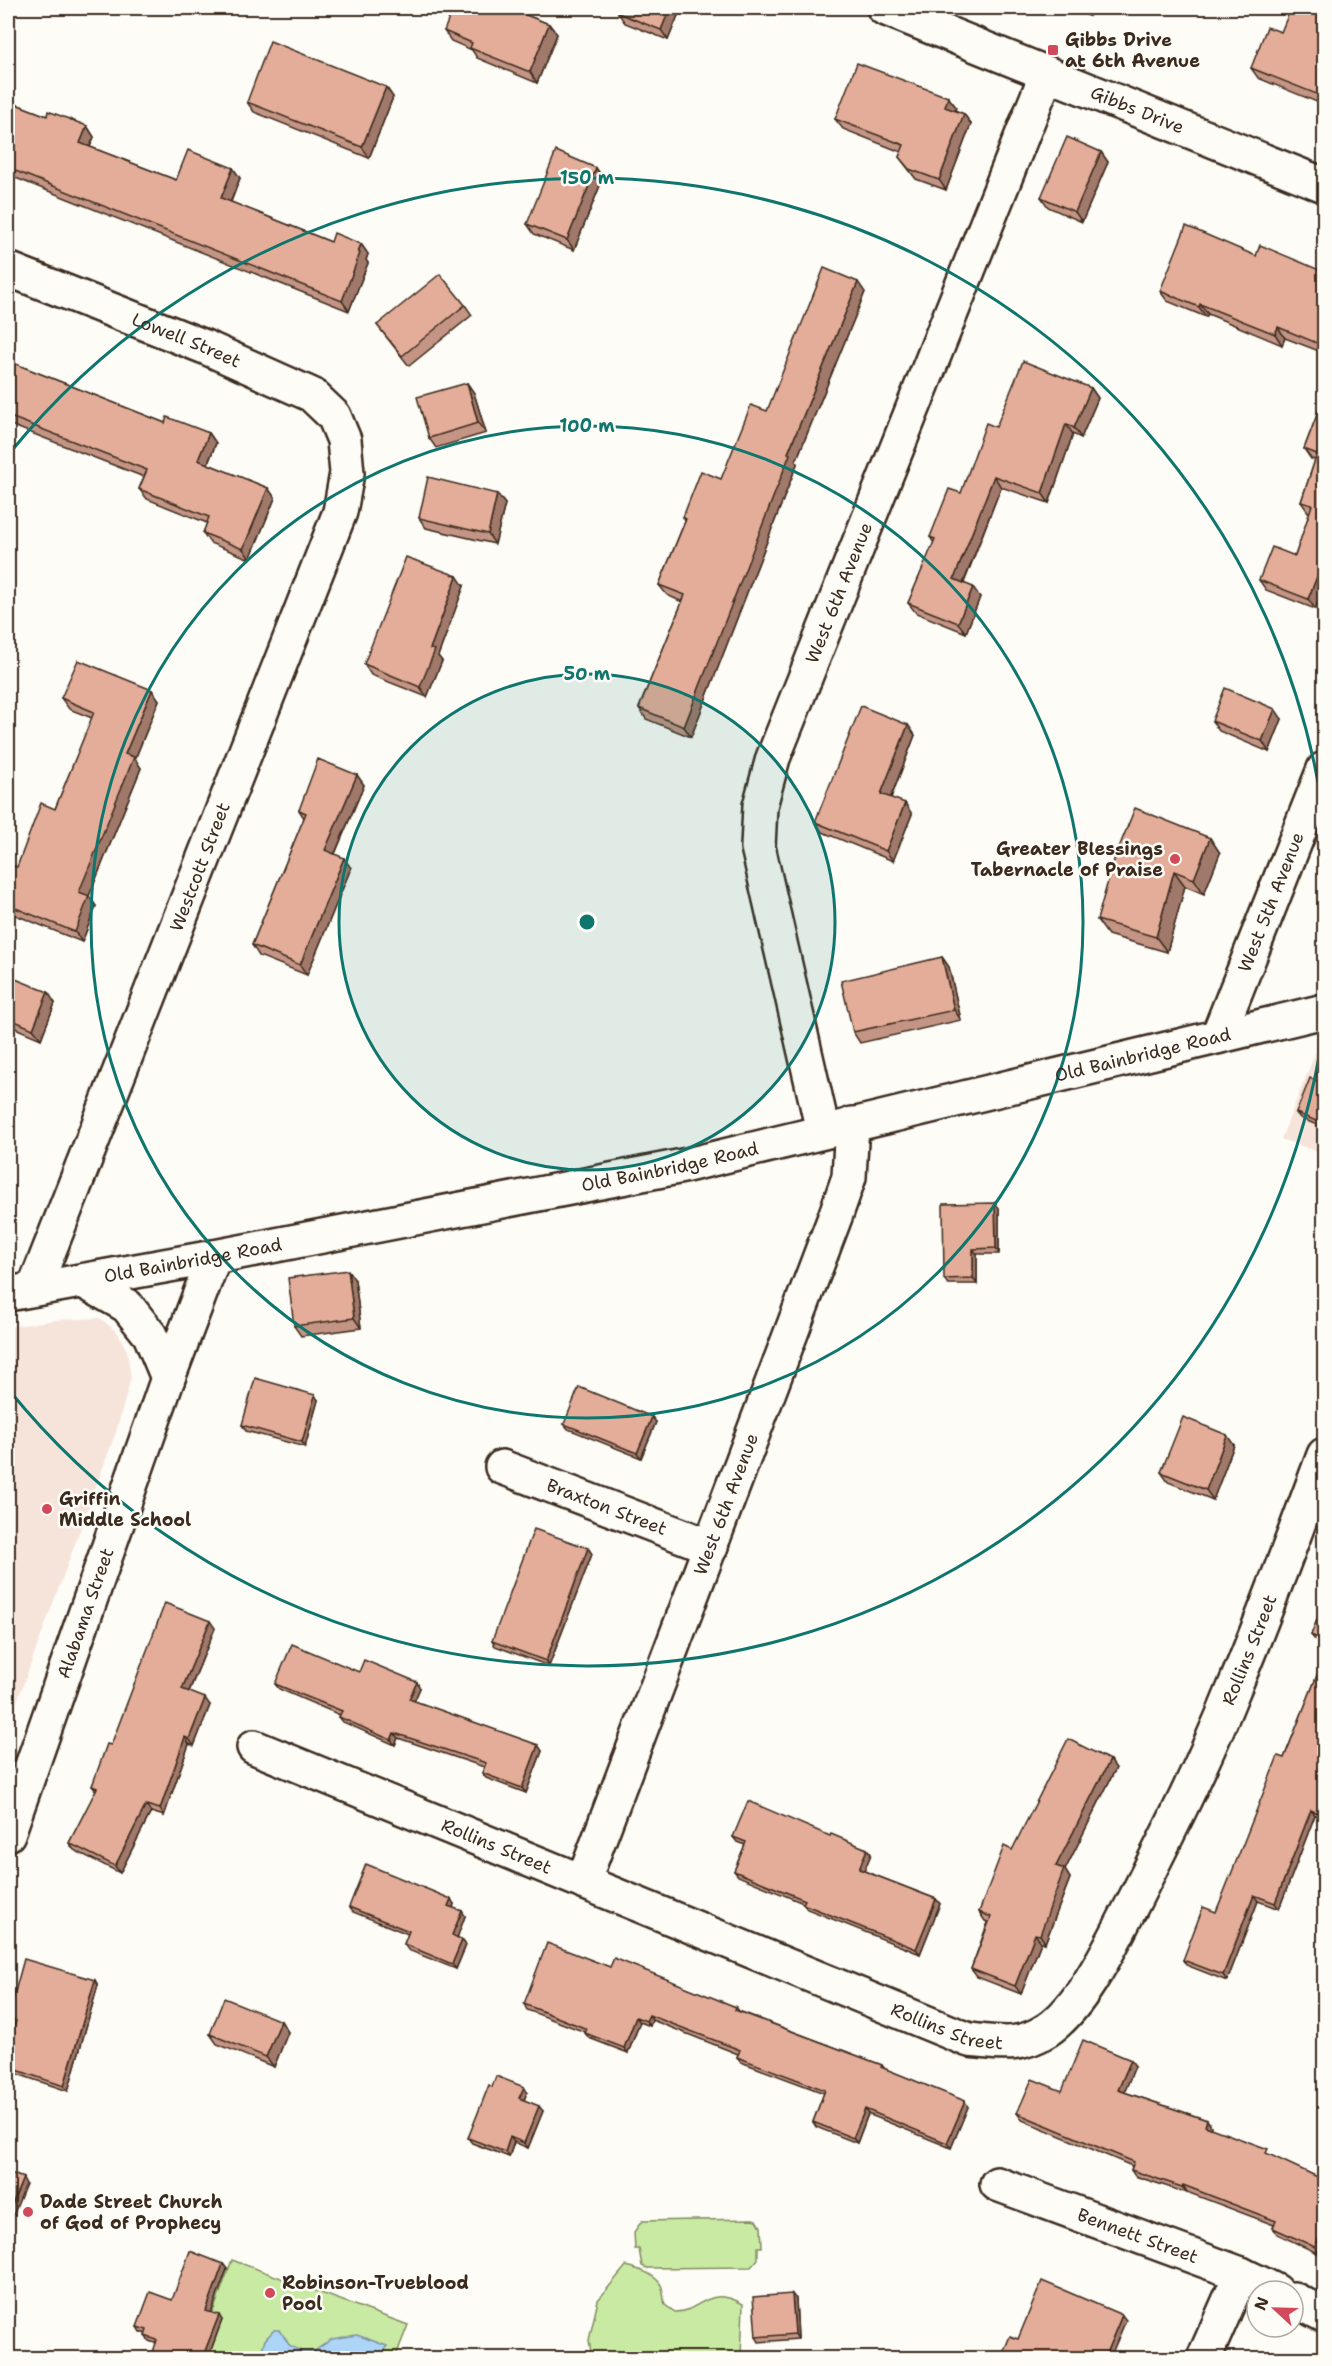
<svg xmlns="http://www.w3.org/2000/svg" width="1332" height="2366" font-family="'Shantell Sans',sans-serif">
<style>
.built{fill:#f6e4db}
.green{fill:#c8eaa3;stroke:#828a60;stroke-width:1.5}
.water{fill:#add5f8;stroke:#7f91a1;stroke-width:1.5}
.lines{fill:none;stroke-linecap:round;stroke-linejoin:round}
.minor-casing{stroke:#3b2a1e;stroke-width:38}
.major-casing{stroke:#3b2a1e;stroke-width:38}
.minor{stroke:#fdfcf7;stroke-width:33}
.major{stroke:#fdfcf7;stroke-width:33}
.wall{fill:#c49584;stroke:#3b2a1e;stroke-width:1.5}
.shaded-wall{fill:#a0796b;stroke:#3b2a1e;stroke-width:1.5}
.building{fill:#e4ad99;stroke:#3b2a1e;stroke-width:1.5}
.ring{fill:none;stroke:#0f766e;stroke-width:3}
.poi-dot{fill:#d1495b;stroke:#fdfcf7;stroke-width:2}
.labels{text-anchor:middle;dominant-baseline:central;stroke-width:5;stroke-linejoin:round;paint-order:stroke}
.poi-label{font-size:18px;font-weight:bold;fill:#3b2a1e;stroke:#fdfcf7;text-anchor:start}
.street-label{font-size:18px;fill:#3b2a1e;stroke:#fdfcf7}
.centre{fill:#0f766e;stroke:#fdfcf7;stroke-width:3}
.ring-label{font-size:18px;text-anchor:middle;font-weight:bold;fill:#0f766e;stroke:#fdfcf7;stroke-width:5;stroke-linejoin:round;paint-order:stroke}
</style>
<rect width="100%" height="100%" fill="#fdfcf7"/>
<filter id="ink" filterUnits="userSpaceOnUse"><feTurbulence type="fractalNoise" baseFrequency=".0167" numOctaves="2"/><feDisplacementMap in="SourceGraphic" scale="12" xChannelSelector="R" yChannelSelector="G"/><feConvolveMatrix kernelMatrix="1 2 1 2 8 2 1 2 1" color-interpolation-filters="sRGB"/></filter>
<g filter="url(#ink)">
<!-- built -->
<g class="built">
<polygon points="1324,1047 1324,1154 1281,1139 1317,1049"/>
<polygon points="100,1318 118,1333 127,1351 131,1378 116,1432 8,1726 8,1327 56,1320"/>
</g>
<!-- green -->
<g class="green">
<polygon points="752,2219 757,2220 761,2227 762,2247 758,2247 758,2259 751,2267 647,2268 642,2266 639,2249 635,2249 634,2232 642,2221"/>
<polygon points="232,2260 408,2325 395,2358 196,2358"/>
<path d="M 626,2266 C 638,2269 654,2273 661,2285 C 664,2291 663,2299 665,2305 L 675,2312 C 701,2312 707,2284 743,2304 L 741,2358 L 592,2358 L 589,2340 L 598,2300 Z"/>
</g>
<!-- water -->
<polygon class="water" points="274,2330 280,2330 289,2345 304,2353 313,2352 332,2339 357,2335 387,2346 382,2358 259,2358 265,2340"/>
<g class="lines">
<!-- minor casing -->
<g class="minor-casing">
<g id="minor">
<path id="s1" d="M 884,8 L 1324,185"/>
<path id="s2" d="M 8,269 L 205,347 L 312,395 L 334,416 L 344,440 L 347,473 L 340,512 L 34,1289"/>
<path id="s3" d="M 1218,1036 L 1324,769"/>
<path id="s4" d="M 823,1131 L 758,847 L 760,806 L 773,758 L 1047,73"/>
<polyline points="83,1281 127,1306 150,1335 168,1378"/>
<path id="s5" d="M 502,1467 L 711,1547"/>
<path id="s6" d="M 254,1747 L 969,2040 C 1000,2043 1019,2048 1047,2030 C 1083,2006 1113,1941 1133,1903 C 1168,1834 1203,1765 1232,1693 C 1265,1615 1294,1535 1324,1455"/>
<path id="s7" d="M 8,1834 L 168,1378 L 214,1257"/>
<path id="s8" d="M 583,1882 L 835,1217 L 849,1177 L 852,1124"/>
<path id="s9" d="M 997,2184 L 1241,2274 L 1276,2291"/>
<polyline points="1293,2299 1324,2315"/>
<polyline points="1204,2358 1241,2274"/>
</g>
</g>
<!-- major casing -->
<g class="major-casing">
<g id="major">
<path id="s10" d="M 8,1294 L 214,1257 L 683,1166 L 1324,1011"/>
</g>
</g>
<!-- minor -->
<use href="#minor" class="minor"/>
<!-- major -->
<use href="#major" class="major"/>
</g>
<!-- wall -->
<g class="wall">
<polygon points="509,8 549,24 557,34 537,83 477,58 472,50 451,41 444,31"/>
<polygon points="681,8 668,40 625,23 618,13"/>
<polygon points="1070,8 1092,8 1089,16"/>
<polygon points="1324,8 1324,105 1258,78 1251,68 1281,32"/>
<polygon points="386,87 393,97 369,158 254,112 247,102"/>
<polygon points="948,97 956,107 955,110 964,114 971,124 946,190 916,179 899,157 901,152 843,129 835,119"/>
<polygon points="8,101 47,116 87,126 94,137 90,147 176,180 233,168 240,178 231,202 331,242 361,244 368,254 366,260 368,263 349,311 8,175"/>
<polygon points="1101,152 1108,162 1082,222 1048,207 1041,197"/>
<polygon points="596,168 603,178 574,250 534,234 527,224"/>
<polygon points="1256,256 1324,272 1324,353 1285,338 1282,345 1208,314 1206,317 1167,301 1160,291"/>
<polygon points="865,292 796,461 797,464 691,737 646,719 639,708 682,602 667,595 659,585 685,521 683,517 721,479 767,411"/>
<polygon points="465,305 472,315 409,366 377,325"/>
<polygon points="8,361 165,423 209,433 216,443 208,464 268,488 275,498 250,559 210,543 203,533 207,523 147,499 139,489 144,477 8,424"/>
<polygon points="467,383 474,393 486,433 436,448 429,438"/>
<polygon points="1091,388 1098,398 1081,438 1073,434 1049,503 1001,487 964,583 980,597 966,633 916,613 908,603 934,543 930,537 961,493 996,427"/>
<polygon points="1320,407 1315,609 1266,590 1259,580 1295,556 1310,513 1308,512 1301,502 1315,460 1311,459 1304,449"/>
<polygon points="497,494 505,504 495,544 426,528 419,518"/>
<polygon points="464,586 438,656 442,661 427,697 371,675 364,664"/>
<polygon points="152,690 159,700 135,759 141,768 89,896 96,906 82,942 8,912 8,864 17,867 55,809 92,718 69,709 61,698"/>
<polygon points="1282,719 1269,752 1219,731 1212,721"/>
<polygon points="908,725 915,735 891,798 912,814 893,861 822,832 815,822"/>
<polygon points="357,775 364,785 335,854 351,868 307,975 259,956 252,945 304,818 299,810"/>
<polygon points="1210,838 1220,853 1204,894 1185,886 1167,952 1108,935 1097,920"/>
<polygon points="942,957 949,967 961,1020 860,1043 853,1032"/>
<polygon points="8,976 55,1003 41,1039 8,1025"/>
<polygon points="1324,1084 1324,1128 1300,1118 1296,1113"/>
<polygon points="995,1203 999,1208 999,1254 977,1254 977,1284 948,1284 944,1279"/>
<polygon points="355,1280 361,1328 301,1336 294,1326"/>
<polygon points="318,1400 305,1447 246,1431 242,1425"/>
<polygon points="652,1417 656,1422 641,1458 568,1429 564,1424"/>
<polygon points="1234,1445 1213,1500 1168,1482 1161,1472"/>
<polygon points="588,1548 592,1554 549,1666 495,1646 492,1641"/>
<polygon points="1324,1602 1324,1644 1315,1640 1311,1635"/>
<polygon points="215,1628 189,1692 210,1705 194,1746 189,1744 164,1816 151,1812 120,1873 74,1850 69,1843 96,1791 92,1786 111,1745"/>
<polygon points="1324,1658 1324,1819 1315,1815 1279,1909 1258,1901 1227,1981 1186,1965 1183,1960 1216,1912 1284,1758"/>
<polygon points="359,1672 420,1688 414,1701 538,1745 542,1751 526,1793 486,1778 482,1773 484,1767 398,1738 395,1745 343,1722 339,1717 340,1715 279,1689 275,1684"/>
<polygon points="1116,1768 1065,1870 1070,1878 1045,1943 1041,1942 1021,1994 977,1977 971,1969 988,1922 985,1921 979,1912 1012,1850"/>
<polygon points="830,1836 867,1849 871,1854 864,1871 936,1899 940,1904 920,1954 807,1909 803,1904 803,1903 738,1876 734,1871 745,1845 737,1842 733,1837"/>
<polygon points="454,1904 453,1908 462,1911 465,1916 457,1937 462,1940 466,1945 456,1969 408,1950 404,1944 408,1934 353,1912 349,1907"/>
<polygon points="610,1967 736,2007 739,2011 882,2065 885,2069 968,2107 951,2148 868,2114 857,2143 816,2127 813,2122 824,2093 741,2062 737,2057 738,2054 652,2020 650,2026 640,2022 628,2053 589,2038 585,2033 585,2032 527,2010 524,2004"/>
<polygon points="98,1985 68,2091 8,2071 8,2047 15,2024 11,2023 8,2018"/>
<polygon points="281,2021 288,2032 274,2067 217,2044 210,2034"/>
<polygon points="1135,2066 1124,2092 1207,2120 1211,2126 1210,2128 1324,2180 1324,2241 1319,2254 1277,2234 1273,2228 1274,2225 1187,2192 1187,2193 1135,2176 1131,2170 1132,2166 1022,2120 1017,2113 1062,2091"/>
<polygon points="492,2087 524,2087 527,2092 524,2100 543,2111 528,2148 514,2142 509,2157 472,2143 468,2138"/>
<polygon points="223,2264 227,2269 211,2312 222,2320 208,2358 199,2358 149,2341 145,2336 146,2334 140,2332 137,2327 172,2300"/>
<polygon points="796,2299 798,2339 759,2342 756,2337"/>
</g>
<!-- shaded-wall -->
<g class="shaded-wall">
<polygon points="670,8 681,8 668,40 661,30"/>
<polygon points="1082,8 1092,8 1089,16"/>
<polygon points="549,24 557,34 537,83 530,72"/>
<polygon points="386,87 393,97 369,158 362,147"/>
<polygon points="948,97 956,107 952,117 945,107"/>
<polygon points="964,114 971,124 946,190 939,180"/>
<polygon points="87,126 94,137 87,153 80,143"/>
<polygon points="1101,152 1108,162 1082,222 1075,212"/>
<polygon points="233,168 240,178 228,208 221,198"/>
<polygon points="596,168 603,178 574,250 567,240"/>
<polygon points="361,244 368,254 366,260 368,263 349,311 342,301"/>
<polygon points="858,282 865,292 796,461 797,464 691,737 684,727 788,453"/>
<polygon points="1200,304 1208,314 1206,317 1199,307"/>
<polygon points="1278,327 1285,338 1282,345 1275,334"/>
<polygon points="467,383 474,393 486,433 478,423"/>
<polygon points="1091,388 1098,398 1081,438 1074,428"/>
<polygon points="1066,424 1073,434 1049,503 1042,493"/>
<polygon points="209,433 216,443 205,470 198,460"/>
<polygon points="994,476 1001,487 961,589 954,579"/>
<polygon points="268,488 275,498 250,559 243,549"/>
<polygon points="497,494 505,504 495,544 488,534"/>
<polygon points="1324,559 1324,587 1315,609 1308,599"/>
<polygon points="457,576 464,586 438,656 442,661 427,697 420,687 430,649"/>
<polygon points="973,587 980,597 966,633 958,623"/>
<polygon points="152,690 159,700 135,759 141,768 89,896 96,906 82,942 75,932 79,892 125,754"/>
<polygon points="1275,709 1282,719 1269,752 1262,741"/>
<polygon points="908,725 915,735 888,804 881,794"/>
<polygon points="357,775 364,785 332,860 325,850"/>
<polygon points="905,803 912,814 893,861 886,851"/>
<polygon points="1210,838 1220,853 1204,894 1194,879"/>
<polygon points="344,858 351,868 307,975 300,965"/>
<polygon points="1174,871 1185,886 1167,952 1156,937"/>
<polygon points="942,957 949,967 961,1020 954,1010"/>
<polygon points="48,992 55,1003 41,1039 33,1029"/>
<polygon points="995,1203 999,1208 999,1254 996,1248"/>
<polygon points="973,1249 977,1254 977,1284 973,1278"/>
<polygon points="348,1270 355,1280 361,1328 354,1318"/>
<polygon points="315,1395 318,1400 305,1447 302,1442"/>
<polygon points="652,1417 656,1422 641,1458 637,1453"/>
<polygon points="1227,1435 1234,1445 1213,1500 1206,1490"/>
<polygon points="588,1548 592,1554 549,1666 546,1661"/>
<polygon points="210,1621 215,1628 187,1696 182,1689"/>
<polygon points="417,1682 420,1688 413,1704 409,1699"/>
<polygon points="205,1698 210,1705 194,1746 189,1739"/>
<polygon points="394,1733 398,1738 395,1745 391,1740"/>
<polygon points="185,1737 189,1744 164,1816 160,1809"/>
<polygon points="538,1745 542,1751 526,1793 522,1788"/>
<polygon points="1110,1760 1116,1768 1065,1870 1070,1878 1045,1943 1040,1935 1056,1866"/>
<polygon points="1324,1764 1324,1779 1321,1773"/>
<polygon points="1324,1804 1324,1819 1320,1814"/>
<polygon points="146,1805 151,1812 120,1873 115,1866"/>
<polygon points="1311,1810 1315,1815 1279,1909 1275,1903"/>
<polygon points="867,1849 871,1854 863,1874 859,1869"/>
<polygon points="1254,1895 1258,1901 1227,1981 1223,1975"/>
<polygon points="451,1899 454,1904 452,1911 448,1906"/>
<polygon points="936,1899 940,1904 920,1954 916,1949"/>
<polygon points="462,1911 465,1916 456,1941 452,1935"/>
<polygon points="1035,1934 1041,1942 1021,1994 1015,1986"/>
<polygon points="462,1940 466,1945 456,1969 452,1964"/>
<polygon points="95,1980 98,1985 68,2091 64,2086"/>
<polygon points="649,2015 652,2020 650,2026 646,2021"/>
<polygon points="636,2017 640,2022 628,2053 624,2048"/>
<polygon points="281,2021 288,2032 274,2067 266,2057"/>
<polygon points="1131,2060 1135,2066 1123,2096 1118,2090"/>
<polygon points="524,2087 527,2092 523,2103 519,2098"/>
<polygon points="965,2101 968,2107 951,2148 947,2143"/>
<polygon points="539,2106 543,2111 528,2148 524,2143"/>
<polygon points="865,2109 868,2114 857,2143 853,2138"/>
<polygon points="1207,2120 1211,2126 1209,2132 1205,2126"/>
<polygon points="510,2137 514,2142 509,2157 505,2152"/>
<polygon points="23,2178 26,2184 8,2228 8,2214"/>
<polygon points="1183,2185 1187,2192 1187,2193 1182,2187"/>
<polygon points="1324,2225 1324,2241 1319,2254 1315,2247"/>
<polygon points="223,2264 227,2269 210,2316 206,2311"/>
<polygon points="792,2294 796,2299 798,2339 795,2334"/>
<polygon points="219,2315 222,2320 208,2358 205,2358 203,2356"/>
<polygon points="1122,2315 1126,2320 1110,2358 1104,2358"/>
<polygon points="190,2351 194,2357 193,2358 188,2358"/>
</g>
<!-- building -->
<g class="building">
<polygon points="453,8 508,8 549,24 530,72 470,48 472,43 444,31"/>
<polygon points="620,8 670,8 661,30 618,13"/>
<polygon points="1291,8 1324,8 1324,97 1251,68 1267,27 1281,32"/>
<polygon points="270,41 386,87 362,147 247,102"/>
<polygon points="857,63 948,97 945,107 964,114 939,180 909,169 899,157 904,145 835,119"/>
<polygon points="8,101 47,116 48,111 87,126 80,143 176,180 188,150 233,168 221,198 331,242 334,233 361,244 358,252 360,253 342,301 8,168"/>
<polygon points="1067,137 1101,152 1075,212 1041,197"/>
<polygon points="556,151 596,168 567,240 527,224"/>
<polygon points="1186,226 1256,256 1260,245 1324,272 1324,346 1278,327 1275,334 1200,304 1199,307 1160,291"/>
<polygon points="824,268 858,282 788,453 790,454 684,727 639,708 685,595 659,585 686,519 683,517 701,471 721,479 751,405 767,411"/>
<polygon points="440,274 465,305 402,356 377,325"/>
<polygon points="8,361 165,423 167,417 209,433 198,460 268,488 243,549 203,533 209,517 139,489 147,470 8,416"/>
<polygon points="1023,361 1091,388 1074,428 1066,424 1042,493 994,476 954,579 973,587 958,623 908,603 935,539 930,537 949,489 961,493 986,423 996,427"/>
<polygon points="467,383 478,423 429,438 417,397"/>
<polygon points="1320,407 1324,409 1324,559 1308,599 1259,580 1272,547 1295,556 1312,505 1301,502 1317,454 1304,449"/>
<polygon points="428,477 497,494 488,534 419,518"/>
<polygon points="406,557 457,576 430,649 435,650 420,687 364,664"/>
<polygon points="78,660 152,690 125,754 134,757 79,892 89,896 75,932 8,905 8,864 17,867 41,803 55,809 94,712 61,698"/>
<polygon points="1225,688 1275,709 1262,741 1212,721"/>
<polygon points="861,706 908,725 881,794 905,803 886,851 815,822"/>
<polygon points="318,759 357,775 325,850 344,858 300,965 252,945 306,813 299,810"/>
<polygon points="1135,808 1210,838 1194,879 1174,871 1156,937 1097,920 1114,860"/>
<polygon points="942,957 954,1010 853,1032 841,981"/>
<polygon points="8,976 48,992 33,1029 8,1018"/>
<polygon points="1310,1078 1324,1084 1324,1124 1296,1113"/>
<polygon points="995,1203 996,1248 973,1249 973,1278 944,1279 943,1204"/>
<polygon points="348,1270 354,1318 294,1326 288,1278"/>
<polygon points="255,1378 315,1395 302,1442 242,1425"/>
<polygon points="579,1387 652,1417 637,1453 564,1424"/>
<polygon points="1183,1417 1227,1435 1206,1490 1161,1472"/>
<polygon points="534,1529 588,1548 546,1661 492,1641"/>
<polygon points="1324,1602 1324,1641 1311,1635"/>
<polygon points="165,1603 210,1621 182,1689 205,1698 189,1739 185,1737 160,1809 146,1805 115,1866 69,1843 97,1788 92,1786 107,1744 111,1745"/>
<polygon points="292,1644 359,1672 364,1660 417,1682 409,1699 538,1745 522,1788 482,1773 486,1763 394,1733 391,1740 339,1717 342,1711 275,1684"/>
<polygon points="1324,1658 1324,1764 1321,1773 1324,1775 1324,1804 1320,1814 1311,1810 1275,1903 1254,1895 1223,1975 1183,1960 1203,1907 1216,1912 1278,1756 1284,1758"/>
<polygon points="1068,1739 1110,1760 1056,1866 1064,1869 1040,1935 1035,1934 1015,1986 971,1969 991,1917 979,1912 1004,1846 1012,1850"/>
<polygon points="748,1801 830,1836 831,1834 867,1849 859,1869 936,1899 916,1949 803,1904 805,1900 734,1871 746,1842 733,1837"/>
<polygon points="366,1864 451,1899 448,1906 462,1911 452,1935 462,1940 452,1964 404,1944 409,1931 349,1907"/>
<polygon points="547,1943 610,1967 614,1958 736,2007 735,2010 882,2065 881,2067 965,2101 947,2143 865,2109 853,2138 813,2122 825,2090 737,2057 740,2050 649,2015 646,2021 636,2017 624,2048 585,2033 587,2029 524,2004"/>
<polygon points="24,1959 95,1980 64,2086 8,2067 8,2047 16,2021 8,2018 8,2017"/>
<polygon points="224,1998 281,2021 266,2057 210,2034"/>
<polygon points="1083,2040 1131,2060 1118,2090 1207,2120 1205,2126 1268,2149 1266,2153 1324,2180 1324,2225 1315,2247 1273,2228 1276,2221 1183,2185 1182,2187 1131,2170 1134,2162 1017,2113 1032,2079 1062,2091"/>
<polygon points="496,2076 524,2087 519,2098 539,2106 524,2143 510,2137 505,2152 468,2138 489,2085 492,2087"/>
<polygon points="8,2172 23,2178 8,2214"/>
<polygon points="190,2251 223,2264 206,2311 219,2315 203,2356 190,2351 188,2358 151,2358 157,2340 145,2336 147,2330 137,2327 150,2292 172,2300"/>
<polygon points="1042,2281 1122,2315 1104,2358 1001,2358 1010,2336 1018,2339"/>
<polygon points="792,2294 795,2334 756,2337 753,2297"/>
</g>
</g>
<!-- distance rings -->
<circle cx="587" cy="922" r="248" fill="#0f766e" fill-opacity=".12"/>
<g class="ring">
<circle cx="587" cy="922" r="248"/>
<circle cx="587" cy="922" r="496"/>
<path d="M1324 1026A744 744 0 0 1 9 1390M9 454A744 744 0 0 1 1324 818"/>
</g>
<!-- markers -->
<g class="poi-dot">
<rect x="1047" y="44" width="12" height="12" rx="3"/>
<circle cx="1175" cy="859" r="6"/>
<circle cx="47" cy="1509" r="6"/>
<circle cx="28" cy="2212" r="6"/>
<circle cx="270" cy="2293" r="6"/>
</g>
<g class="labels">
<!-- poi labels -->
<g class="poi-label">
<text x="1065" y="40">Gibbs Drive<tspan x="1065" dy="21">at 6th Avenue</tspan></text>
<text x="1163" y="849" text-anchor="end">Greater Blessings<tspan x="1163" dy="21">Tabernacle of Praise</tspan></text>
<text x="59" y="1499">Griffin<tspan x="59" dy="21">Middle School</tspan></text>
<text x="40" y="2202">Dade Street Church<tspan x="40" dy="21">of God of Prophecy</tspan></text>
<text x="282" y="2283">Robinson-Trueblood<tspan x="282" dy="21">Pool</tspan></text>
</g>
<!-- street labels -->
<g class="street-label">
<text stroke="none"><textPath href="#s1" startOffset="273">Gibbs Drive</textPath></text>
<text stroke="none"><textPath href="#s2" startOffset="192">Lowell Street</textPath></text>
<text stroke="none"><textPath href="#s4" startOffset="560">West 6th Avenue</textPath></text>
<text transform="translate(200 867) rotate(-69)">Westcott Street</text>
<text stroke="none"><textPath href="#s3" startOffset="144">West 5th Avenue</textPath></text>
<text stroke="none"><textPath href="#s10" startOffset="1160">Old Bainbridge Road</textPath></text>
<text stroke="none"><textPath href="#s10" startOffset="674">Old Bainbridge Road</textPath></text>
<text stroke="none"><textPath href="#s10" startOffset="188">Old Bainbridge Road</textPath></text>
<text stroke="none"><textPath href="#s8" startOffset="404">West 6th Avenue</textPath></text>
<text stroke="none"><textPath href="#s5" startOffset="112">Braxton Street</textPath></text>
<text stroke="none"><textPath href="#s7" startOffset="234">Alabama Street</textPath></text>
<text stroke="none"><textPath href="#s6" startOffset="1287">Rollins Street</textPath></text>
<text stroke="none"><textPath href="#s6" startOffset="262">Rollins Street</textPath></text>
<text stroke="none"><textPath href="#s6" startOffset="748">Rollins Street</textPath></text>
<text stroke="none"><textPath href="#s9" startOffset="150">Bennett Street</textPath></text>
</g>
</g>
<circle cx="587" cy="922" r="9" class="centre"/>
<g class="ring-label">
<text x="587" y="184">150 m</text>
<text x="587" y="432">100 m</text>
<text x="587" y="680">50 m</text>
</g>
<!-- margin -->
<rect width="1332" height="2366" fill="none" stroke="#fdfcf7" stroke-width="30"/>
<rect x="15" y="15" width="1302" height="2336" fill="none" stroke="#3b2a1e" stroke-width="2" filter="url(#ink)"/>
<!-- north arrow -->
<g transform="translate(1275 2309) rotate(292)"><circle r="28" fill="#fdfcf7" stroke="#afa8a0" stroke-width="1.5"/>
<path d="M0-4.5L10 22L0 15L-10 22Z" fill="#d1495b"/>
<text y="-9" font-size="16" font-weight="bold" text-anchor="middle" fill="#3b2a1e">N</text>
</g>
</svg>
